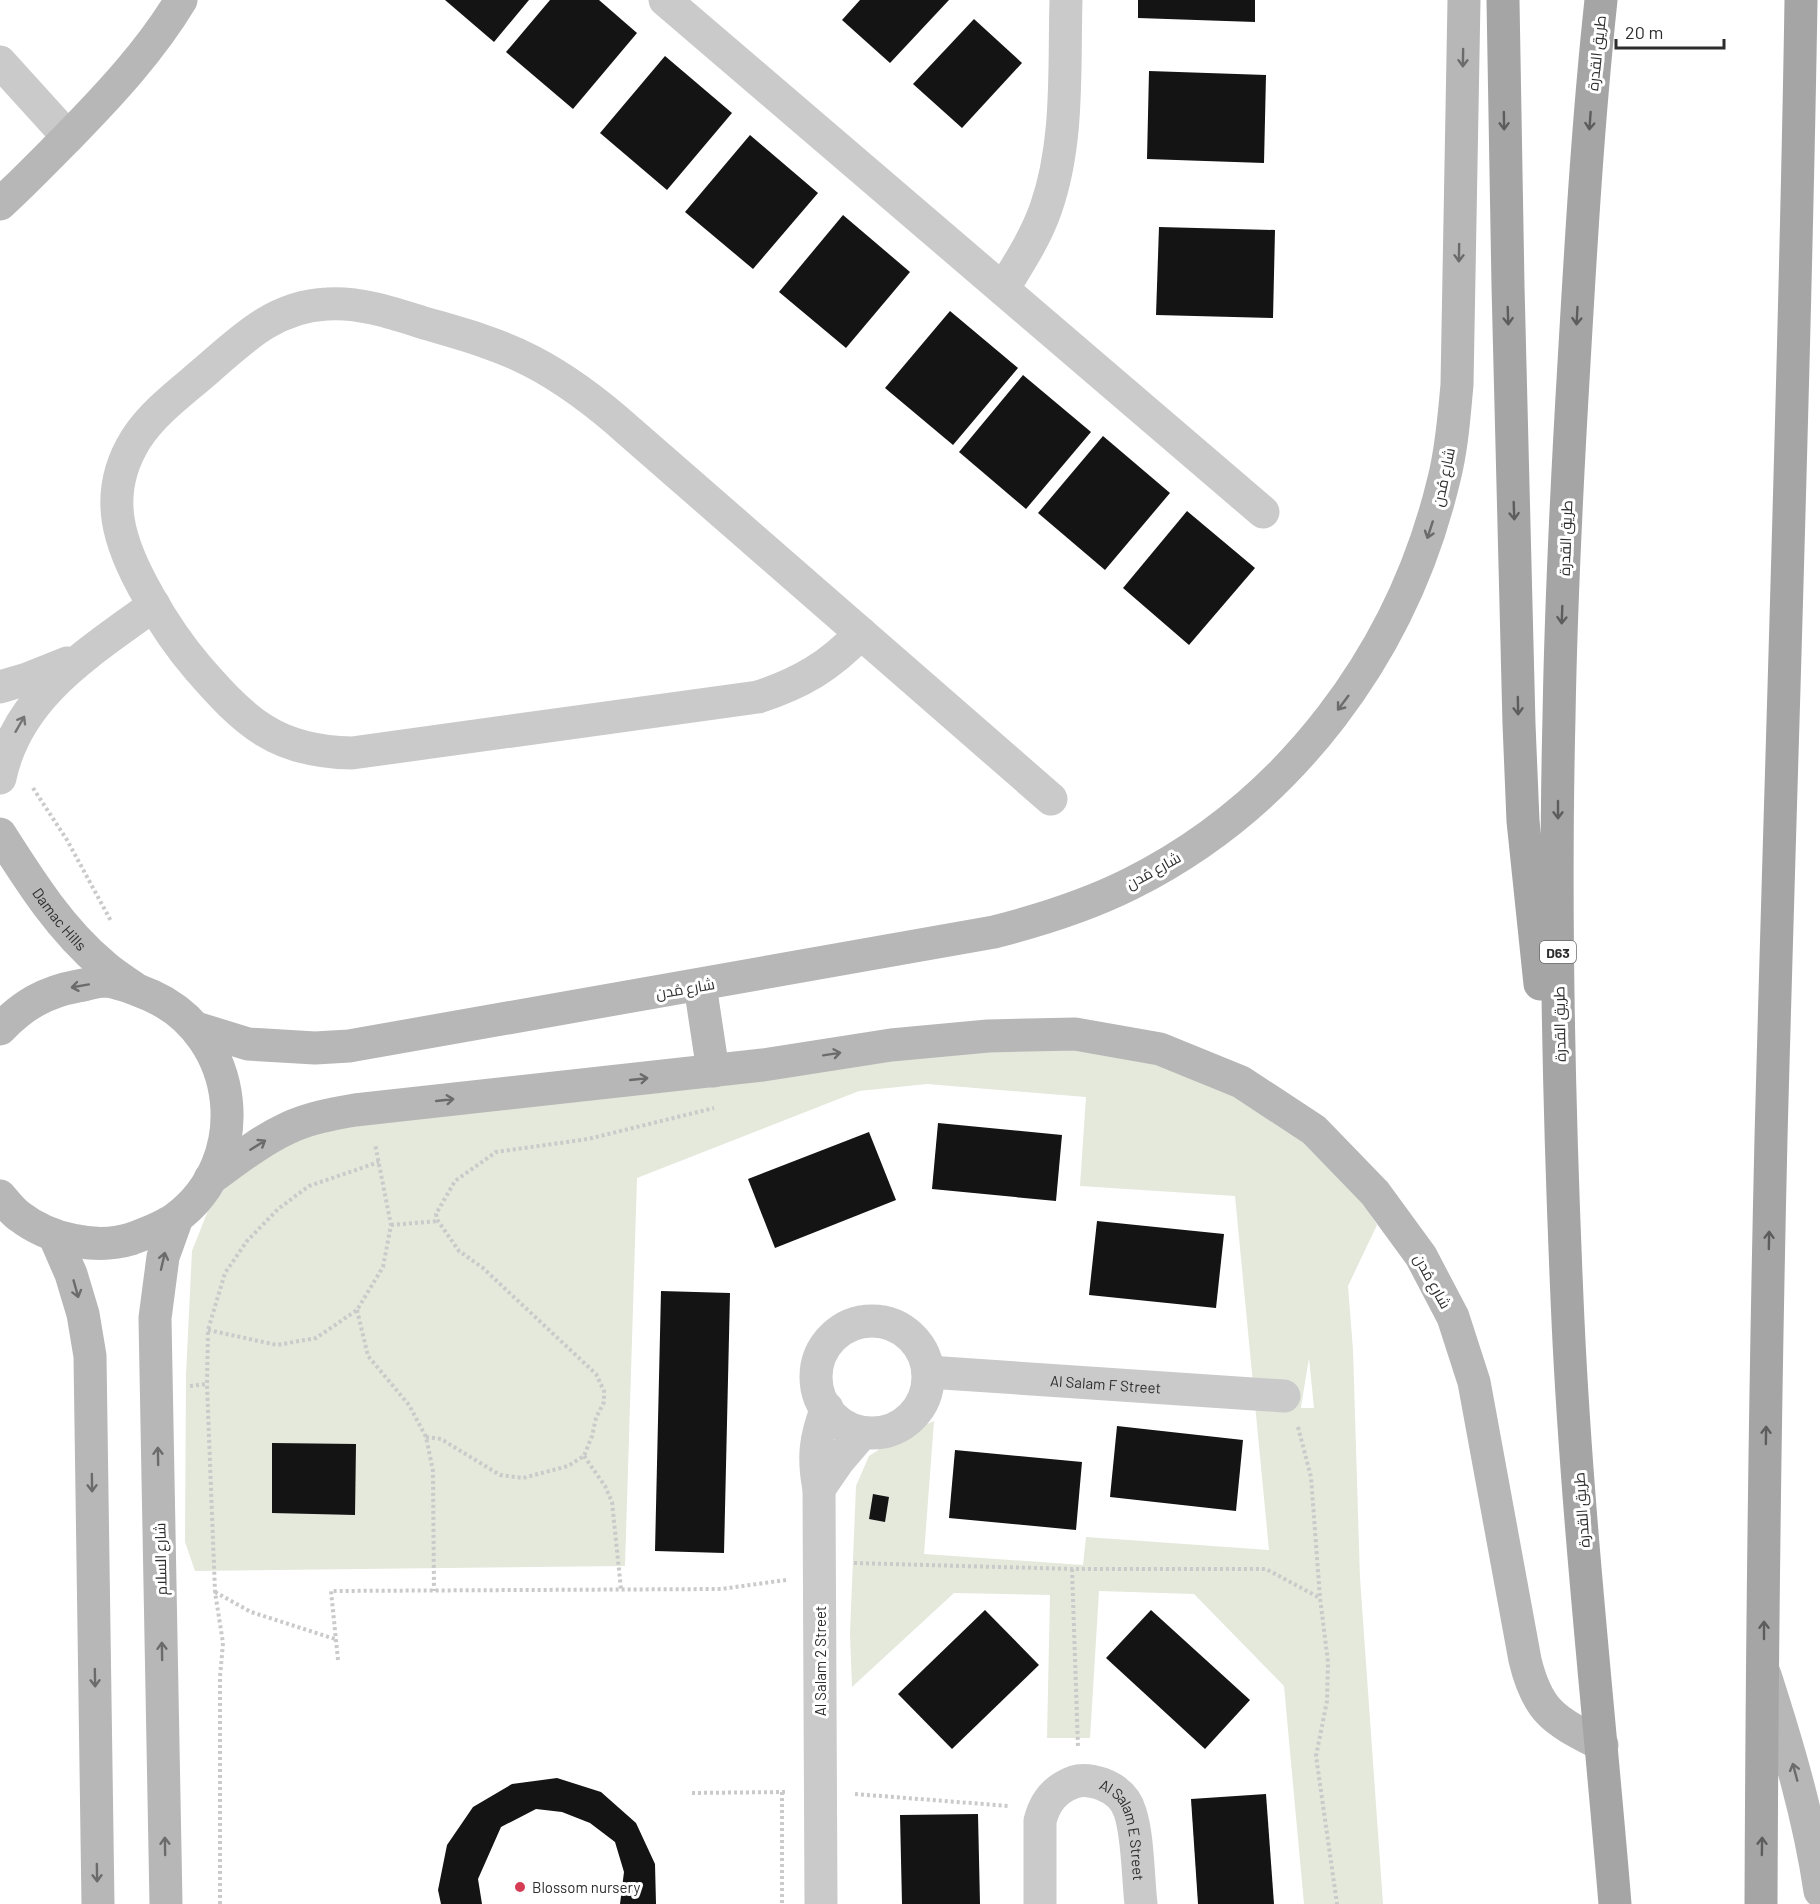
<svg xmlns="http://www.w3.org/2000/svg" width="1820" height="1904" font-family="Barlow,Cairo,sans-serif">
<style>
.green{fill:#e4e9db;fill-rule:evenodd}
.building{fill:#141414}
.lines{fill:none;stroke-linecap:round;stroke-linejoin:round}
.path{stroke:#cacaca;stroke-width:4;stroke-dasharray:3 3;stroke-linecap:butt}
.street{stroke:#cacaca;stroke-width:33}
.secondary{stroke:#b7b7b7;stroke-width:33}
.primary{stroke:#a5a5a5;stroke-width:33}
.oneway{stroke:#6b6b6b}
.oneway2{stroke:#5d5d5d}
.oneway3{stroke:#747474}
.poi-dot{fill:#d63d54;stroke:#fff;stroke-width:2}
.labels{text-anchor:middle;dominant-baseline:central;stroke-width:6;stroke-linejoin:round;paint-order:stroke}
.shield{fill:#fff;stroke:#6c6c6c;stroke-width:1.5}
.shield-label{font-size:14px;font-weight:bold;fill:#2d2d2d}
.street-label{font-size:15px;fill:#2d2d2d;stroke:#fff}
.poi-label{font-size:15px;fill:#2d2d2d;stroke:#fff;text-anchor:start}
</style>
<rect width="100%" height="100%" fill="#fff"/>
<!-- green -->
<path class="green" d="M 970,1036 L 1199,1063 L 1346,1175 L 1377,1225 L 1348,1286 L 1353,1350 L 1360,1578 L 1383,1904 L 1304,1904 L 1284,1686 L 1194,1594 L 1099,1591 L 1090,1738 L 1047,1738 L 1050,1595 L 954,1593 L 852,1687 L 850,1633 L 856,1486 L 869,1456 L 900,1436 L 934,1421 L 924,1554 L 1083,1565 L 1086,1537 L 1269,1550 L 1235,1196 L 1080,1186 L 1086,1097 L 927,1084 L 859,1091 L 637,1178 L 625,1566 L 195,1571 L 185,1542 L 186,1375 L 192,1251 L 209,1208 L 236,1175 L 275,1136 ZM 1309,1358 L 1314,1408 L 1301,1408 L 1301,1407 Z"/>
<!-- building -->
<g class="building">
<polygon points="445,0 529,0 494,42"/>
<polygon points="550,0 599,0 637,33 573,109 506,52"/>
<polygon points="860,0 949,0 890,63 842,20"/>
<polygon points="1138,0 1255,0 1255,22 1138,18"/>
<polygon points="974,19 1022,63 962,128 913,84"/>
<polygon points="665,56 732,113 667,190 600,133"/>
<polygon points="1149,71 1266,75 1264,163 1147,159"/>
<polygon points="750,135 818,193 753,269 685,212"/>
<polygon points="843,215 910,272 846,348 779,292"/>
<polygon points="1159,227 1275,230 1273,318 1156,315"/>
<polygon points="950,311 1018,368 953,445 885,388"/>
<polygon points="1023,375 1091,432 1026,509 959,452"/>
<polygon points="1103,436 1170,493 1105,570 1038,513"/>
<polygon points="1187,511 1255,568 1189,645 1123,588"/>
<polygon points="938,1123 1062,1135 1056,1201 932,1189"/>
<polygon points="869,1132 896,1200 775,1248 748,1179"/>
<polygon points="1097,1221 1224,1234 1216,1308 1089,1295"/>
<polygon points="661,1291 730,1293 724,1553 655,1551"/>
<polygon points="1117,1426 1243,1440 1236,1511 1110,1497"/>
<polygon points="272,1443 356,1444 355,1515 272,1513"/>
<polygon points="955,1450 1082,1462 1076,1530 949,1518"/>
<polygon points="873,1494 889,1497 885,1522 869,1519"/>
<polygon points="985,1610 1039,1665 952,1749 898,1694"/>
<polygon points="1151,1610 1250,1700 1205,1749 1106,1658"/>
<polygon points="557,1778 601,1792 636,1823 655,1864 656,1904 620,1904 624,1872 615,1842 590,1823 562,1812 536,1809 501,1827 478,1879 482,1904 441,1904 438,1890 447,1845 473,1807 512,1784"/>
<polygon points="1266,1794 1274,1904 1198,1904 1191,1799"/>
<polygon points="978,1814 980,1904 902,1904 900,1815"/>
</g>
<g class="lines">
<!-- path -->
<g class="path">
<polyline points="33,788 67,840 111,921"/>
<polyline points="391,1225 438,1221"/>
<polyline points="357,1310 368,1356 409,1405 426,1437 433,1471 434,1591"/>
<polyline points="208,1330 277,1345 316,1338 357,1310 383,1267 391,1225 375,1144"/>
<polyline points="190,1386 207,1384"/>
<polyline points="1298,1427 1311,1477 1320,1598 1328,1662 1327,1701 1316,1756 1337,1904"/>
<polyline points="426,1437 441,1439 500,1475 523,1478 568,1466 584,1456 592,1436 596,1418 604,1402 604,1391 596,1374 483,1268 459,1251 438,1221 436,1214 455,1181 496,1152 588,1139 714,1108"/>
<polyline points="584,1456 605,1486 612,1502 621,1589"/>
<polyline points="854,1563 1072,1569 1266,1569 1320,1598"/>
<polyline points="1072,1569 1078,1747"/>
<polyline points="215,1592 251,1612 335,1639"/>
<polyline points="338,1660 331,1591 721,1589 786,1580"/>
<polyline points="782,1792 782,1904"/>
<polyline points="692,1793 785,1792"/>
<polyline points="855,1794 1009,1806"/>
<polyline points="220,1904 220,1677 223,1643 215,1592 207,1384 208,1330 225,1273 247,1241 278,1209 309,1186 379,1162"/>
</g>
<!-- street -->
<g class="street">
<polyline points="665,0 1263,512"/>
<polyline points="0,62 68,137"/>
<path d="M 1003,289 C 1019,263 1036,237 1046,208 C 1069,142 1064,69 1066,0"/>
<path d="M 861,633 C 830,666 801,683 758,697 L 352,753 C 276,752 245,722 198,668 C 179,646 163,622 149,597 C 119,545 101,495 136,439 C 154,411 184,390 209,368 C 244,337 277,306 327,304 C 359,302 390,312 421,322 C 458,333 497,343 531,361 C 568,380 600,405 630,432 L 1051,799"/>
<polyline points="0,687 27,679 67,663"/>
<path d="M 0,778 C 17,695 90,652 154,605"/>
<circle cx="872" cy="1377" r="56"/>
<path id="s1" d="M 928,1372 L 1284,1396"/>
<polyline points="819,1489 839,1460 862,1433"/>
<path d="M 821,1904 L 819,1489 C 813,1458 815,1438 827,1408"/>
<path id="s2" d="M 1040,1904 L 1040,1821 C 1045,1801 1055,1789 1074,1782 C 1083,1779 1093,1781 1102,1784 C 1115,1789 1126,1798 1130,1812 C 1138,1835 1138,1878 1141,1904"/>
</g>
<!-- secondary -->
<g class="secondary">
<path d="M 0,204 C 24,182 46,159 69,136 C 110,94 151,50 181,0"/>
<path id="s3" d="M 0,834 C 30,881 60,929 103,965 C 112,973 123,980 133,987"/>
<polyline points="700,985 713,1071"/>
<path d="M 196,1028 L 248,1044 L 315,1048 L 349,1046 L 994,932 C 1041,920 1086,906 1130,884 C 1290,804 1403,652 1444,479 C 1452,448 1454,416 1457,385 L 1464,0"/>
<path d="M 0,1029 C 23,1005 45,992 78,986 C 86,985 96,981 105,981 C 120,982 138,990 152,996 C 240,1036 254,1160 176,1218 C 162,1228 147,1233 131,1239 C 95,1250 49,1239 19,1216 C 12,1211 6,1203 0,1196"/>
<path d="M 210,1179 C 235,1161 260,1141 288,1128 C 309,1118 332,1114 355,1110 L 763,1065 L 891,1045 L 988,1036 L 1075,1034 L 1160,1049 L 1241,1082 L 1314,1130 L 1375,1193 L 1421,1256 L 1453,1317 L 1474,1382 L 1525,1660 C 1538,1714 1556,1721 1602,1745"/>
<polyline points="54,1235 71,1274 83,1314 90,1356 98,1904"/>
<path d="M 1765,1675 C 1788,1746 1809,1817 1820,1891"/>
<polyline points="166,1904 155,1318 163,1257 177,1218"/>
</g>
<!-- primary -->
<g class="primary">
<polyline points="1503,0 1508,286 1519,724 1523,821 1540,984"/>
<path d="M 1601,0 C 1588,121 1581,242 1574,363 C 1567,481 1561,599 1559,717 C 1554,919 1559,1120 1568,1321 C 1577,1516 1599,1710 1615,1904"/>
<path d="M 1761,1904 C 1762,1649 1765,1394 1771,1138 C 1781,759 1795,380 1801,0"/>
</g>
</g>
<!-- one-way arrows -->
<defs><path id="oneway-shaft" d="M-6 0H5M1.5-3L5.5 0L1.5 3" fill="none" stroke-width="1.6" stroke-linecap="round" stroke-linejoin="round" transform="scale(1.5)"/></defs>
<g class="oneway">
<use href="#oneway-shaft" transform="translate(1463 58) rotate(91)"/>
<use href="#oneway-shaft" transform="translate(1459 253) rotate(91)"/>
<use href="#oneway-shaft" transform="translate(1430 530) rotate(108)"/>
<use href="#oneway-shaft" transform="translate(1343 703) rotate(127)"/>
<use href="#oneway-shaft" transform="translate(80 986) rotate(170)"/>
<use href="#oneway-shaft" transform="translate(832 1054) rotate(-9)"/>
<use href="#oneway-shaft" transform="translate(639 1079) rotate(-6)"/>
<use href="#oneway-shaft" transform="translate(445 1100) rotate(-6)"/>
<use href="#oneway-shaft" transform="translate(258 1145) rotate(-32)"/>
<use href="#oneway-shaft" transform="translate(163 1261) rotate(-77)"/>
<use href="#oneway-shaft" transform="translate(76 1289) rotate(74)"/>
<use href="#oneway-shaft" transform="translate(158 1456) rotate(-91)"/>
<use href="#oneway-shaft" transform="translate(92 1483) rotate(89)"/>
<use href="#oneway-shaft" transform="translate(162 1651) rotate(-91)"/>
<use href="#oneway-shaft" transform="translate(95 1678) rotate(89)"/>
<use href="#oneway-shaft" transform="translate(1795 1772) rotate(-105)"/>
<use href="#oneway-shaft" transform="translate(165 1846) rotate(-91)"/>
<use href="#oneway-shaft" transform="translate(97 1873) rotate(89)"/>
</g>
<g class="oneway2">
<use href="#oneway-shaft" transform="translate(1504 121) rotate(89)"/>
<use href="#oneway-shaft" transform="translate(1590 121) rotate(94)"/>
<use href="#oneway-shaft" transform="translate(1508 316) rotate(88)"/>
<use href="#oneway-shaft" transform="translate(1577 316) rotate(93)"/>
<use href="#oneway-shaft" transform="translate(1514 511) rotate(88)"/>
<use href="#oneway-shaft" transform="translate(1562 615) rotate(92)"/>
<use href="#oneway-shaft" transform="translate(1518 706) rotate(89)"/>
<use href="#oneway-shaft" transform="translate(1558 810) rotate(90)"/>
<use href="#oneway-shaft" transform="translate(1769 1240) rotate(-89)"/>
<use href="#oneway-shaft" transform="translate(1766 1435) rotate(-89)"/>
<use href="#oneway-shaft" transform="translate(1764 1630) rotate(-90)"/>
<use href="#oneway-shaft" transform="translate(1762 1846) rotate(-89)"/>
</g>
<use class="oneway3" href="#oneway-shaft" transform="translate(20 724) rotate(-60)"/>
<!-- markers -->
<circle class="poi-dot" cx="520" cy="1887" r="6"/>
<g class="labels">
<!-- shield labels -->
<rect class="shield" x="1540" y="941" width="36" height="22" rx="4.5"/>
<g class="shield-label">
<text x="1558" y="952">D63</text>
</g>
<!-- street labels -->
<g class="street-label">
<text transform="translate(1596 53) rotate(-84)">طريق القدرة</text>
<text transform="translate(1443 477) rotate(-78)">شارع مُدن</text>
<text transform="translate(1565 538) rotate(-88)">طريق القدرة</text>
<text transform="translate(1153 870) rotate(-29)">شارع مُدن</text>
<text stroke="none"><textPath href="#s3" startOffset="104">Damac Hills</textPath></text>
<text transform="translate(685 988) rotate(-10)">شارع مُدن</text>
<text transform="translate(1559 1024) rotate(-91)">طريق القدرة</text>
<text transform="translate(1433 1281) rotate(61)">شارع مُدن</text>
<text stroke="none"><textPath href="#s1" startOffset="178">Al Salam F Street</textPath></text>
<text transform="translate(1581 1510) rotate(-94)">طريق القدرة</text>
<text transform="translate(160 1559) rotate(-91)">شارع السلام</text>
<text transform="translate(820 1661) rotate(-90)">Al Salam 2 Street</text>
<text stroke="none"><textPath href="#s2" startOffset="220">Al Salam E Street</textPath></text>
</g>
<!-- poi labels -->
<g class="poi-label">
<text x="532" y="1887">Blossom nursery</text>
</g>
</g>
<!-- scale -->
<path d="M1616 39v9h108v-9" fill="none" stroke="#2d2d2d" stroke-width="3"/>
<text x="1625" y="39" font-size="18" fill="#2d2d2d" stroke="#ffffff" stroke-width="4.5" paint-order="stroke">20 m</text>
</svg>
